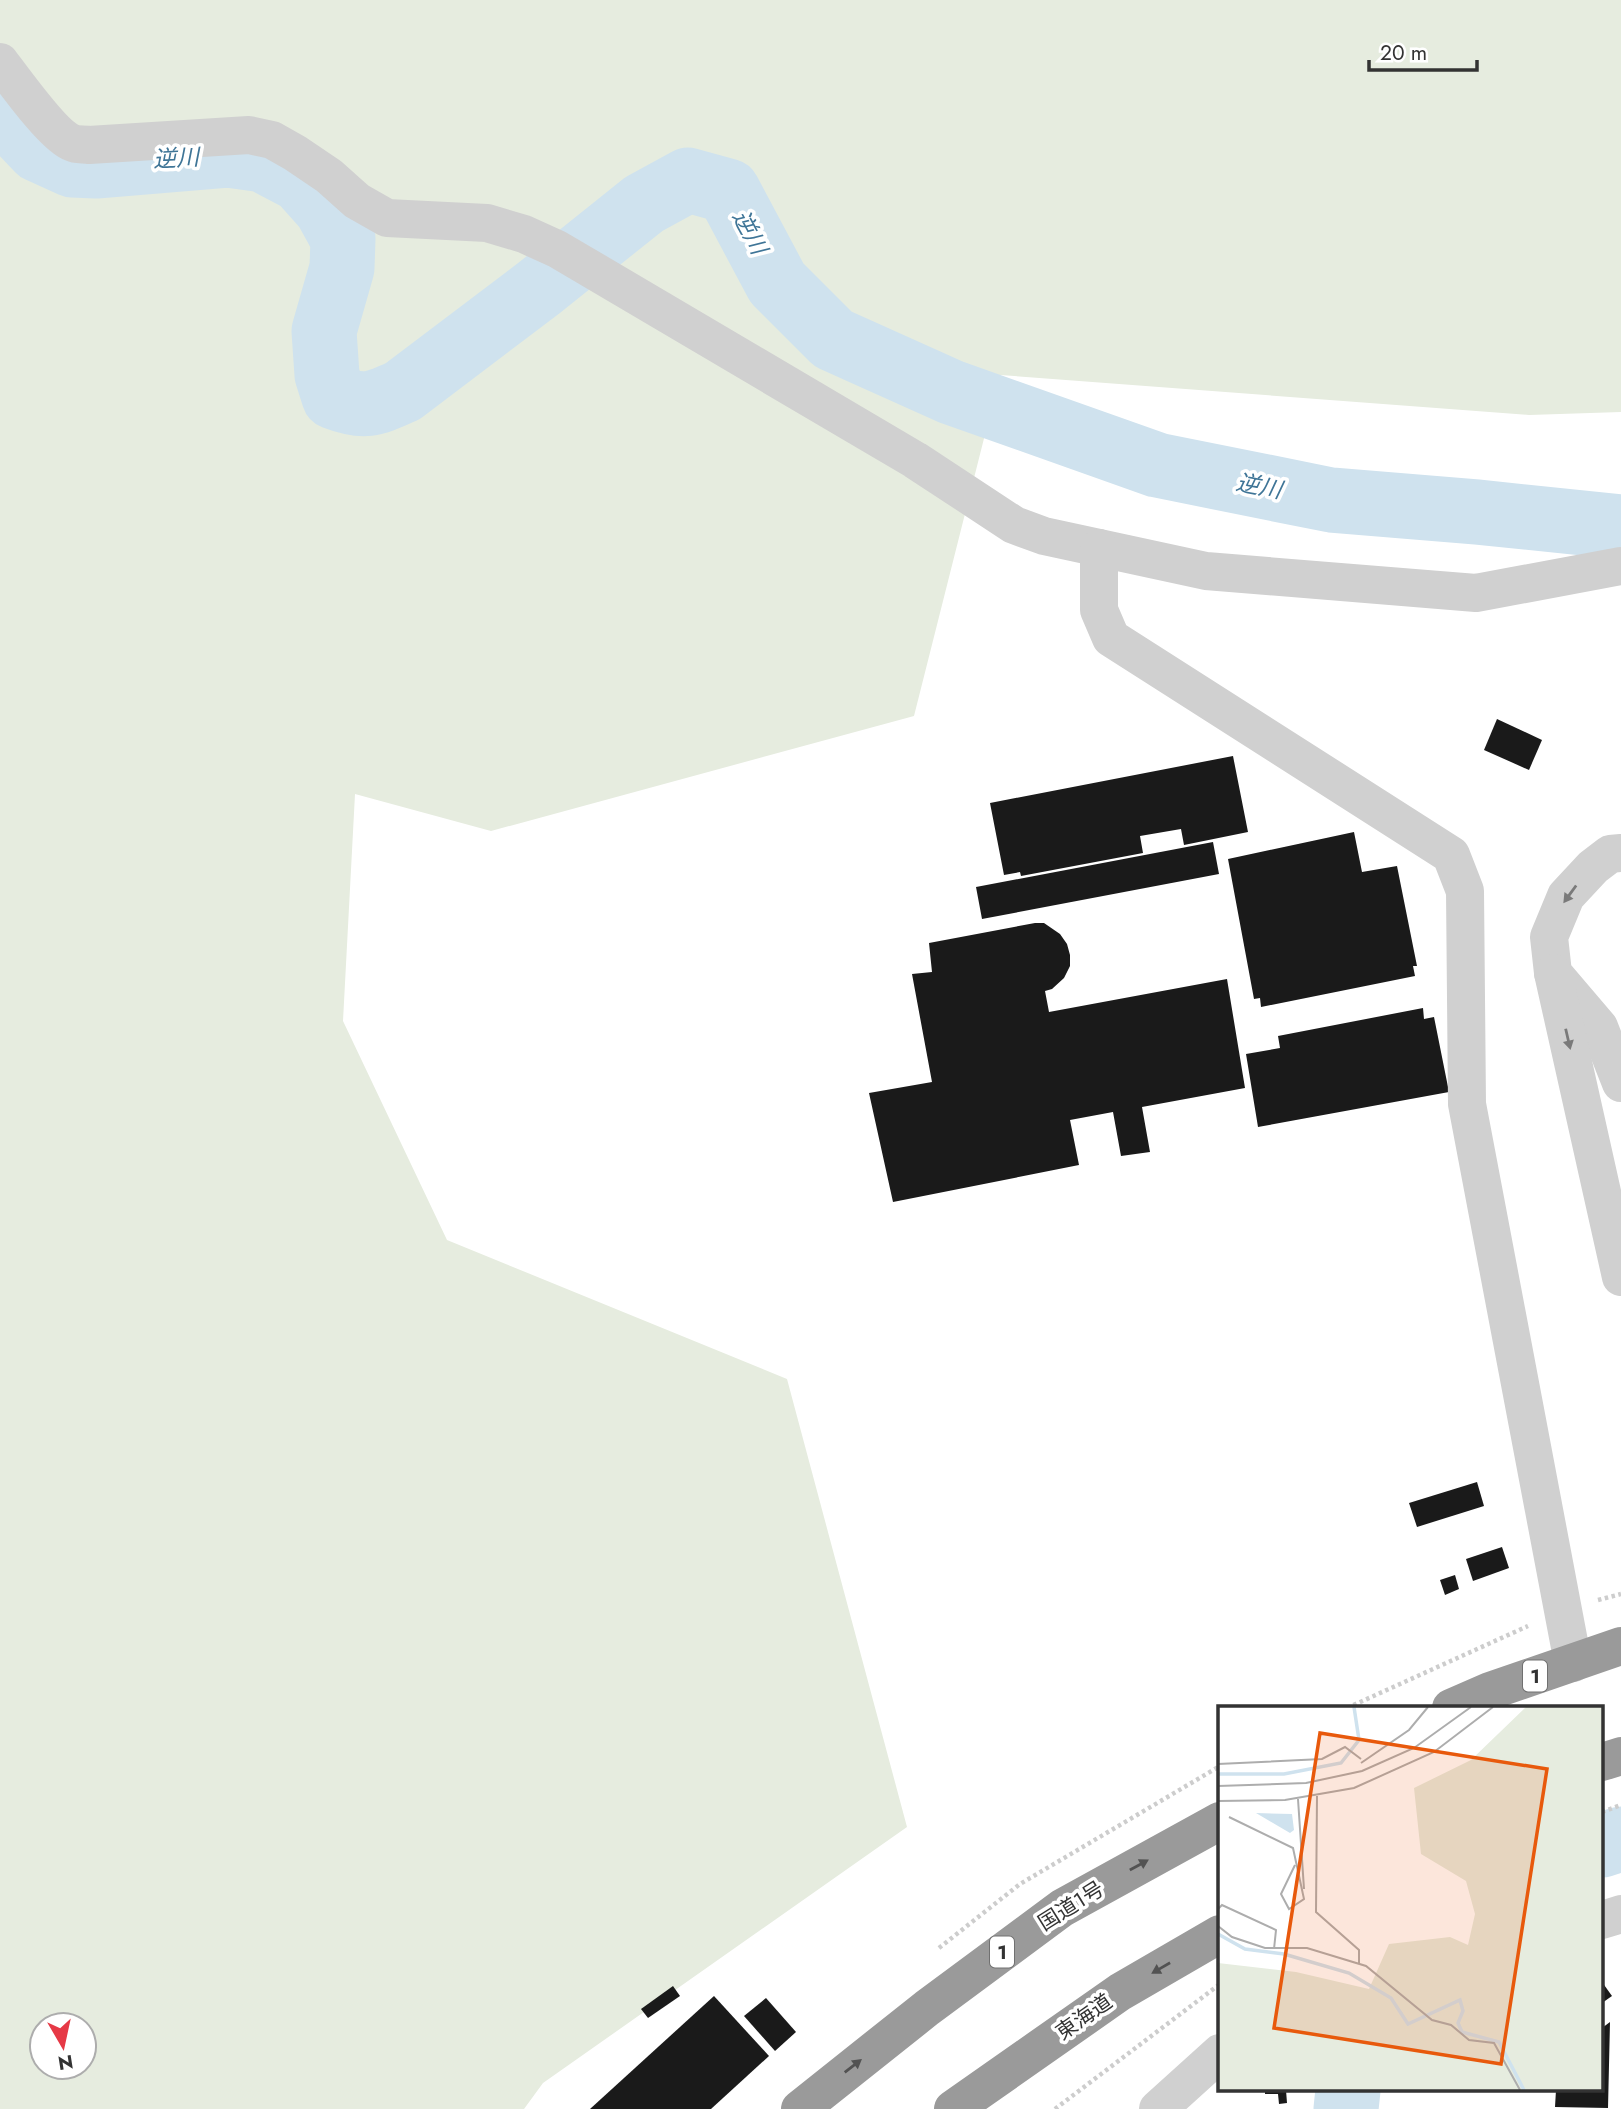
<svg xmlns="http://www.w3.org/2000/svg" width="1621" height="2109" font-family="Jost,'Noto Sans JP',sans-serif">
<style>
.green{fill:#e6ecdf;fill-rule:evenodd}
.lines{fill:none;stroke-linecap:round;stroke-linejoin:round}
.river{stroke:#cfe2ee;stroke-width:65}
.building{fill:#1a1a1a}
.path{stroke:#cdcdcd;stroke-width:4.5;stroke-dasharray:3.5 3.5;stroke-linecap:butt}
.minor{stroke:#d0d0d0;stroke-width:38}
.highway{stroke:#9a9a9a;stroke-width:38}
.oneway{fill:#7a7a7a}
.oneway2{fill:#525252}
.labels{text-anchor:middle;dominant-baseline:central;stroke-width:7;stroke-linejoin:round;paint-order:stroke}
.shield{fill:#fff;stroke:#707070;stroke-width:2}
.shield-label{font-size:19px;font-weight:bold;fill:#333}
.street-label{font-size:21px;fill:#333;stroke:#fff}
.water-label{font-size:23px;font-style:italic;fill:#3f7597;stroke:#fff}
.inset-river{fill:none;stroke:#cfe2ee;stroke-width:3.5}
.inset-road{fill:none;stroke:#adadad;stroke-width:2}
.view{fill:#e8590c;fill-opacity:0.15;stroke:#e8590c;stroke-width:3.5}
.inset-edge{fill:none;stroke:#333;stroke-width:3.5}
</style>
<rect width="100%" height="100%" fill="#fff"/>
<!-- green -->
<path class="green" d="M 0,0 L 1621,0 L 1621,412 L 1529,415 L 1000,375 L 914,716 L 491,831 L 355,794 L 343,1021 L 447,1240 L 787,1379 L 907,1827 L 543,2083 L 524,2109 L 0,2109 ZM 42,2025 L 84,2025 L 84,2067 L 42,2067 Z"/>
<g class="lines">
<!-- river -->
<g class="river">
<path d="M 0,109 L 39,150 L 72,165 L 96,166 L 228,155 L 263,160 L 301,180 L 326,208 L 343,239 L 342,268 L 324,331 L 327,375 L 334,397 C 365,409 374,404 403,391 L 539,288 L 644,204 L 688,180 L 728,191 L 777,283 L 833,339 L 951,392 L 1157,465 L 1331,500 L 1477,512 L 1621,527"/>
<polyline points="1602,1845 1621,1839"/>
<polyline points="1346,2109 1348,2090"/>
</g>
</g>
<!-- building -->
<g class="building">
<polygon points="1497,719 1542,740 1529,770 1484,750"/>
<polygon points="1233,756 1248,832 1184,845 1181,829 1140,836 1143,853 1021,876 1020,872 1004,875 990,803"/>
<polygon points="1354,832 1362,872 1397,866 1417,966 1413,966 1415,976 1261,1007 1260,998 1254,999 1228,859"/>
<polygon points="1213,842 1219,874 982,919 976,887"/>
<polygon points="1035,923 1044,923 1060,934 1067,944 1070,955 1070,966 1064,978 1052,989 1045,991 1049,1012 1227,979 1245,1088 1142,1107 1150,1152 1121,1156 1113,1112 1070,1120 1079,1165 893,1202 869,1093 932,1082 912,974 932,972 929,943"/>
<polygon points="1423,1008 1424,1019 1434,1017 1449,1092 1258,1127 1246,1054 1280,1048 1278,1036"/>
<polygon points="1477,1482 1484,1506 1417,1527 1409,1503"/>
<polygon points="1502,1547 1509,1568 1473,1581 1466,1559"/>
<polygon points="1455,1575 1459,1589 1445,1595 1440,1580"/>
<polygon points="1602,1982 1612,1996 1602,2003"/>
<polygon points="673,1986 680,1996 648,2018 641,2009"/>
<polygon points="714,1996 769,2056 711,2109 590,2109"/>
<polygon points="766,1998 796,2032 775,2051 744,2016"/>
<polygon points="1610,2022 1608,2108 1555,2107 1556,2090 1602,2090 1602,2028"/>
<polygon points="1265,2090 1286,2090 1287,2103 1279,2104 1278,2094 1265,2094"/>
</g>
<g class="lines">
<!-- path -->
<g class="path">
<polyline points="1598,1600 1621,1594"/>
<polyline points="1347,1708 1528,1626"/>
<polyline points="1602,1812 1621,1805"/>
<polyline points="939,1948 1020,1884 1220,1766"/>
<polyline points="1055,2109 1220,1984"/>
</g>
<!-- minor -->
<g class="minor">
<path d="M 0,62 C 13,79 54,137 73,143 C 77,145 84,144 89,145 L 249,135 L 272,140 L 295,153 L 329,176 L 357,201 L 387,218 L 487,223 L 524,234 L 557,249 L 915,460 L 1014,525 L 1044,536 L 1206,571 L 1476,593 L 1621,566"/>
<polyline points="1099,548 1099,610 1111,638 1451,855 1465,891 1467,1104 1573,1663"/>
<polyline points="1621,853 1610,854 1593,867 1566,896 1549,937 1553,973 1599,1027 1621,1083"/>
<polyline points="1553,973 1621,1277"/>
<polyline points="1602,1920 1621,1914"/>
<polyline points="1158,2109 1220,2053"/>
</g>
<!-- highway -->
<g class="highway">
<polyline points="1451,1708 1490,1691 1621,1646"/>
<polyline points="1602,1762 1621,1756"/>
<polyline points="800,2109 927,2008 1062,1908 1220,1821"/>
<polyline points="953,2109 1120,1992 1220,1934"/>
</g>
</g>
<!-- one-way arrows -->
<defs><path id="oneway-solid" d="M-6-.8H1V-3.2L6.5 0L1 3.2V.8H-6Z" transform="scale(1.75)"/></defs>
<g class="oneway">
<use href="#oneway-solid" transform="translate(1570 894) rotate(126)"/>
<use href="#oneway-solid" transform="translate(1568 1039) rotate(77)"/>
</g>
<g class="oneway2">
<use href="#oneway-solid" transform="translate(1139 1865) rotate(-29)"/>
<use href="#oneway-solid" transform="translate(1161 1968) rotate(150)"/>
<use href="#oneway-solid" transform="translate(853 2066) rotate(-38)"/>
</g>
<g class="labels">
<!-- shield labels -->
<g class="shield">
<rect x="1523" y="1660.5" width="24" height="31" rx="5"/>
<rect x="990" y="1936.5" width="24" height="31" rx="5"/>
</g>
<g class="shield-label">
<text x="1535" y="1676">1</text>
<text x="1002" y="1952">1</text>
</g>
<!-- street labels -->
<g class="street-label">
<text transform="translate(1071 1906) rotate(-32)">国道1号</text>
<text transform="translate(1084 2017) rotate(-35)">東海道</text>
</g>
<!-- water labels -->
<g class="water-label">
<text transform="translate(176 158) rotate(-3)">逆川</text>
<text transform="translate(750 232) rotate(62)">逆川</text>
<text transform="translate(1259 486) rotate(11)">逆川</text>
</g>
</g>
<!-- overview -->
<g transform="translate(1218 1706)">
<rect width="385" height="385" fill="#fff"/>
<path d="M 308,1 L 385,1 L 385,384 L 0,384 L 0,257 L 78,266 L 151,283 L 171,238 L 232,231 L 250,239 L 257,208 L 248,175 L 203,148 L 196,82 L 253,54 Z" fill="#e6ecdf"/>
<path d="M 38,107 L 74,108 L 76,124 L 72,127 Z" fill="#cfe2ee"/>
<path class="inset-river" d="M 0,68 L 66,68 L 123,57 L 141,34 L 136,1M 0,228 L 27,243 L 66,248 L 131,267 L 173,292 L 190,318 L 242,294 L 245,305 L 240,317 L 244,326 L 281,336 L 306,384"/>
<path class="inset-road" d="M 143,57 L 191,24 L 210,1M 0,58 L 104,53 L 127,41 L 143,53M 0,80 L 88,77 L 144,65 L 196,42 L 253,1M 99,90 L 98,206 L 141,244 L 141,257M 80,93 L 86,183M 0,95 L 67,94 L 136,82 L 216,46 L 275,1M 11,111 L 75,142 L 86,193 L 71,203 L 63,188 L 77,159M 0,203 L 4,199 L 58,224 L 56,243M 0,220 L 14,231 L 47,242 L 89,242 L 148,260 L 214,314 L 233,319 L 251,334 L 276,337 L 302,384"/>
<path class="view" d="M 102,27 L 329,63 L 283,358 L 56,322 Z"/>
<rect width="385" height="385" class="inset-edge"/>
</g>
<!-- north arrow -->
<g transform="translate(63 2046) rotate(171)"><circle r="33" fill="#ffffff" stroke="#adadad" stroke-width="2"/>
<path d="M0-5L12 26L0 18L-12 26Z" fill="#e63946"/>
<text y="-10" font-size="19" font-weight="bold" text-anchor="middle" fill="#333333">N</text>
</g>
<!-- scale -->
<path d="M1369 60v10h108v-10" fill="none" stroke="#333333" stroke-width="3.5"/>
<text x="1380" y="60" font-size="21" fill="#333333" stroke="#ffffff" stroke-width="5" paint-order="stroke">20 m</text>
</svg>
